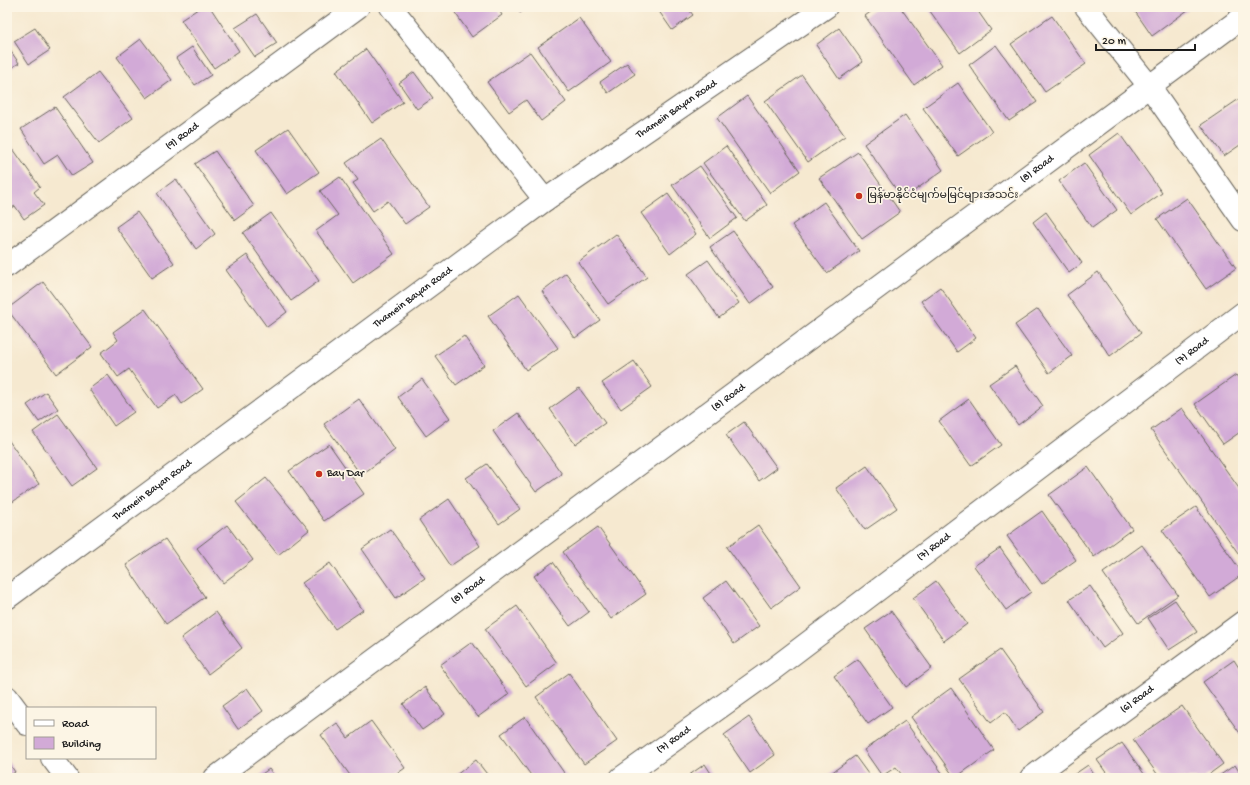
<svg xmlns="http://www.w3.org/2000/svg" width="1250" height="785" font-family="'Gochi Hand','Noto Sans Myanmar',sans-serif">
<style>
.building{fill:#d2aad7}
.lines{fill:none;stroke-linecap:round;stroke-linejoin:round}
.minor-casing{stroke:#68645b;stroke-width:24}
.minor{stroke:#fff;stroke-width:22}
.poi-dot{fill:#c8321e;stroke:#fcf5e5;stroke-width:1.5}
.labels{text-anchor:middle;dominant-baseline:central;stroke-width:3.5;stroke-linejoin:round;paint-order:stroke}
.street-label{font-size:11px;fill:#1c1c1c;stroke:#fcf5e5}
.poi-label{font-size:11px;fill:#1c1c1c;stroke:#fcf5e5;text-anchor:start}
</style>
<rect width="100%" height="100%" fill="#fcf5e5"/>
<filter id="ink" filterUnits="userSpaceOnUse"><feTurbulence type="fractalNoise" baseFrequency=".025" numOctaves="2"/><feDisplacementMap in="SourceGraphic" scale="8" xChannelSelector="R" yChannelSelector="G"/><feConvolveMatrix kernelMatrix="1 2 1 2 8 2 1 2 1" color-interpolation-filters="sRGB"/></filter>
<filter id="wash" filterUnits="userSpaceOnUse"><feTurbulence type="fractalNoise" baseFrequency=".012" numOctaves="4" result="noise"/><feDisplacementMap in="SourceGraphic" scale="16" xChannelSelector="R" yChannelSelector="G"/><feGaussianBlur stdDeviation="0.9" result="paint"/><feColorMatrix in="noise" values="0 0 0 0 0 0 0 0 0 0 0 0 0 0 0 0 0 1.4 0 .05"/><feComposite in="paint" operator="in"/></filter>
<g filter="url(#wash)">
<rect width="100%" height="100%" fill="#f6e9d0"/>
<g id="blocks">
<!-- building -->
<g class="building">
<polygon points="201,7 210,7 239,51 214,68 181,20"/>
<polygon points="451,7 497,7 502,15 472,37"/>
<polygon points="517,7 528,7 520,13"/>
<polygon points="656,7 687,7 693,15 672,30"/>
<polygon points="877,7 900,7 942,65 914,85 865,16"/>
<polygon points="927,7 975,7 991,30 960,53"/>
<polygon points="1132,7 1192,7 1152,36"/>
<polygon points="257,14 277,43 255,57 235,28"/>
<polygon points="1052,16 1086,64 1045,92 1011,44"/>
<polygon points="579,18 611,62 569,92 538,47"/>
<polygon points="35,28 50,50 29,64 14,41"/>
<polygon points="839,28 863,62 839,79 816,45"/>
<polygon points="141,39 172,80 147,98 117,57"/>
<polygon points="996,45 1037,102 1009,121 969,65"/>
<polygon points="7,46 19,63 7,71"/>
<polygon points="192,47 211,75 195,85 176,58"/>
<polygon points="366,49 403,102 372,123 336,71"/>
<polygon points="530,52 566,102 541,121 526,100 509,112 487,82"/>
<polygon points="627,63 635,74 608,93 600,82"/>
<polygon points="98,72 133,118 99,143 64,97"/>
<polygon points="414,72 433,98 417,109 399,83"/>
<polygon points="802,75 845,136 808,162 765,101"/>
<polygon points="958,83 992,132 958,156 923,108"/>
<polygon points="747,96 800,171 770,193 717,118"/>
<polygon points="1242,97 1243,143 1224,156 1201,125"/>
<polygon points="55,107 93,163 72,176 58,155 44,164 21,129"/>
<polygon points="905,115 943,170 903,199 864,144"/>
<polygon points="288,128 319,172 287,194 256,150"/>
<polygon points="1119,133 1162,193 1131,215 1089,155"/>
<polygon points="381,139 429,207 405,224 388,201 373,211 353,183 358,180 346,163"/>
<polygon points="11,146 40,187 34,192 44,205 24,219 15,206 7,211 7,149"/>
<polygon points="726,146 767,205 745,221 703,163"/>
<polygon points="215,151 254,206 235,220 195,164"/>
<polygon points="858,152 900,212 862,239 819,178"/>
<polygon points="1084,163 1117,210 1092,228 1059,181"/>
<polygon points="700,166 737,218 710,238 672,185"/>
<polygon points="340,177 394,254 353,283 316,231 338,215 320,191"/>
<polygon points="176,179 215,234 196,249 157,193"/>
<polygon points="668,194 696,234 670,254 641,213"/>
<polygon points="1187,198 1236,268 1206,289 1157,219"/>
<polygon points="824,202 859,251 827,273 792,225"/>
<polygon points="137,212 174,263 152,278 116,227"/>
<polygon points="1046,212 1082,263 1069,273 1033,222"/>
<polygon points="271,213 319,281 291,301 243,233"/>
<polygon points="733,231 773,287 750,304 710,247"/>
<polygon points="616,234 647,277 608,304 578,262"/>
<polygon points="247,255 287,312 267,327 226,270"/>
<polygon points="708,260 739,303 719,318 688,274"/>
<polygon points="1098,272 1141,333 1110,356 1067,295"/>
<polygon points="566,273 600,320 575,338 542,291"/>
<polygon points="43,282 92,347 56,374 7,309"/>
<polygon points="940,287 976,338 957,352 921,301"/>
<polygon points="519,294 558,348 526,370 488,316"/>
<polygon points="145,309 203,389 182,404 176,395 157,408 129,369 118,377 101,353 118,340 113,332"/>
<polygon points="1038,309 1072,356 1049,373 1015,325"/>
<polygon points="464,336 484,365 456,385 435,356"/>
<polygon points="634,361 652,387 621,409 602,383"/>
<polygon points="1015,366 1043,406 1018,425 989,384"/>
<polygon points="108,375 134,412 114,426 89,389"/>
<polygon points="1236,375 1243,384 1243,430 1223,444 1195,404"/>
<polygon points="422,379 450,418 426,436 398,397"/>
<polygon points="579,388 605,423 575,444 550,409"/>
<polygon points="46,392 58,409 39,422 27,405"/>
<polygon points="359,399 395,450 361,475 324,424"/>
<polygon points="969,399 1001,445 971,466 939,421"/>
<polygon points="1182,408 1243,494 1243,560 1151,430"/>
<polygon points="518,413 562,474 536,492 493,431"/>
<polygon points="58,414 97,468 72,486 33,432"/>
<polygon points="744,422 777,468 759,481 726,435"/>
<polygon points="7,438 39,484 11,503 7,498"/>
<polygon points="329,444 364,494 324,521 289,471"/>
<polygon points="487,464 520,509 499,524 466,478"/>
<polygon points="867,466 897,508 865,530 836,488"/>
<polygon points="1088,467 1132,529 1094,557 1049,495"/>
<polygon points="266,478 309,530 278,555 236,502"/>
<polygon points="449,499 480,546 450,566 419,520"/>
<polygon points="1196,507 1243,574 1210,597 1162,530"/>
<polygon points="1042,511 1076,560 1042,584 1007,536"/>
<polygon points="227,525 253,560 223,583 197,548"/>
<polygon points="758,525 801,586 771,608 727,547"/>
<polygon points="598,527 646,594 611,619 563,552"/>
<polygon points="390,529 425,578 396,598 362,549"/>
<polygon points="165,539 205,597 166,624 126,565"/>
<polygon points="1142,545 1178,595 1138,623 1103,573"/>
<polygon points="1000,548 1031,592 1006,610 974,566"/>
<polygon points="553,562 589,612 570,626 534,576"/>
<polygon points="330,563 363,610 335,629 302,583"/>
<polygon points="726,581 759,626 734,644 703,598"/>
<polygon points="936,581 967,624 944,641 913,598"/>
<polygon points="1090,586 1123,633 1103,648 1069,600"/>
<polygon points="1175,600 1197,632 1169,650 1148,618"/>
<polygon points="517,606 557,663 526,686 485,629"/>
<polygon points="891,611 932,668 906,687 865,629"/>
<polygon points="216,612 242,648 208,674 181,638"/>
<polygon points="472,642 509,694 478,717 440,665"/>
<polygon points="1000,650 1044,712 1018,731 1005,712 991,723 959,679"/>
<polygon points="858,659 892,707 868,724 834,676"/>
<polygon points="1234,660 1243,674 1242,736 1203,682"/>
<polygon points="569,673 617,741 584,764 536,697"/>
<polygon points="425,687 445,714 422,730 403,704"/>
<polygon points="247,688 263,711 238,729 222,706"/>
<polygon points="951,688 994,750 955,778 911,717"/>
<polygon points="1182,706 1223,764 1204,778 1160,778 1133,740"/>
<polygon points="525,717 567,777 566,778 533,778 501,734"/>
<polygon points="749,717 775,755 750,773 724,735"/>
<polygon points="371,721 405,768 391,778 352,778 321,735 337,723 348,738"/>
<polygon points="905,721 923,747 946,778 904,778 896,767 882,776 864,750"/>
<polygon points="1122,743 1147,778 1110,778 1097,760"/>
<polygon points="855,756 871,778 824,778"/>
<polygon points="7,760 15,772 7,778"/>
<polygon points="476,760 490,778 452,778"/>
<polygon points="705,764 714,778 685,778"/>
<polygon points="1088,765 1096,778 1069,778"/>
<polygon points="1235,765 1243,778 1216,778"/>
<polygon points="269,769 276,778 256,778"/>
</g>
</g>
</g>
<g filter="url(#ink)">
<use href="#blocks" fill-opacity="0" stroke="#68645b" stroke-width="1"/>
<g class="lines">
<!-- minor casing -->
<g class="minor-casing">
<g id="minor">
<polyline points="391,7 545,200"/>
<polyline points="1086,7 1150,87 1243,220"/>
<path id="s1" d="M 7,266 L 358,7"/>
<path id="s2" d="M 7,598 L 545,200 L 826,7"/>
<polyline points="7,697 27,724"/>
<polyline points="52,758 67,778"/>
<path id="s3" d="M 215,778 L 1243,17"/>
<path id="s4" d="M 621,778 L 772,670 L 1243,313"/>
<path id="s5" d="M 1031,778 L 1243,622"/>
</g>
</g>
<!-- minor -->
<use href="#minor" class="minor"/>
</g>
</g>
<!-- markers -->
<g class="poi-dot">
<circle cx="859" cy="196" r="4"/>
<circle cx="319" cy="474" r="4"/>
</g>
<g class="labels">
<!-- street labels -->
<g class="street-label">
<text stroke="none"><textPath href="#s2" startOffset="829">Thamein Bayan Road</textPath></text>
<text stroke="none"><textPath href="#s1" startOffset="218">(9) Road</textPath></text>
<text stroke="none"><textPath href="#s3" startOffset="1023">(8) Road</textPath></text>
<text stroke="none"><textPath href="#s2" startOffset="505">Thamein Bayan Road</textPath></text>
<text stroke="none"><textPath href="#s4" startOffset="713">(7) Road</textPath></text>
<text stroke="none"><textPath href="#s3" startOffset="639">(8) Road</textPath></text>
<text stroke="none"><textPath href="#s2" startOffset="181">Thamein Bayan Road</textPath></text>
<text stroke="none"><textPath href="#s4" startOffset="389">(7) Road</textPath></text>
<text stroke="none"><textPath href="#s3" startOffset="315">(8) Road</textPath></text>
<text stroke="none"><textPath href="#s5" startOffset="132">(6) Road</textPath></text>
<text stroke="none"><textPath href="#s4" startOffset="65">(7) Road</textPath></text>
</g>
<!-- poi labels -->
<g class="poi-label">
<text x="867" y="196">မြန်မာနိုင်ငံမျက်မမြင်များအသင်း</text>
<text x="327" y="474">Bay Dar</text>
</g>
</g>
<!-- margin -->
<rect width="1250" height="785" fill="none" stroke="#fcf5e5" stroke-width="24"/>
<!-- legend -->
<rect x="26" y="707" width="130" height="52" fill="#fcf5e5" stroke="#a29e95"/>
<rect x="34" y="720" width="20" height="6" fill="#ffffff" stroke="#a29e95"/>
<text x="62" y="727" font-size="12" fill="#1c1c1c">Road</text>
<rect x="34" y="737" width="20" height="12" fill="#d2aad7" stroke="#a29e95"/>
<text x="62" y="747" font-size="12" fill="#1c1c1c">Building</text>
<!-- scale -->
<path d="M1096 44v6h99v-6" fill="none" stroke="#1c1c1c" stroke-width="2"/>
<text x="1102" y="44" font-size="12" fill="#1c1c1c" stroke="#fcf5e5" stroke-width="3" paint-order="stroke">20 m</text>
</svg>
